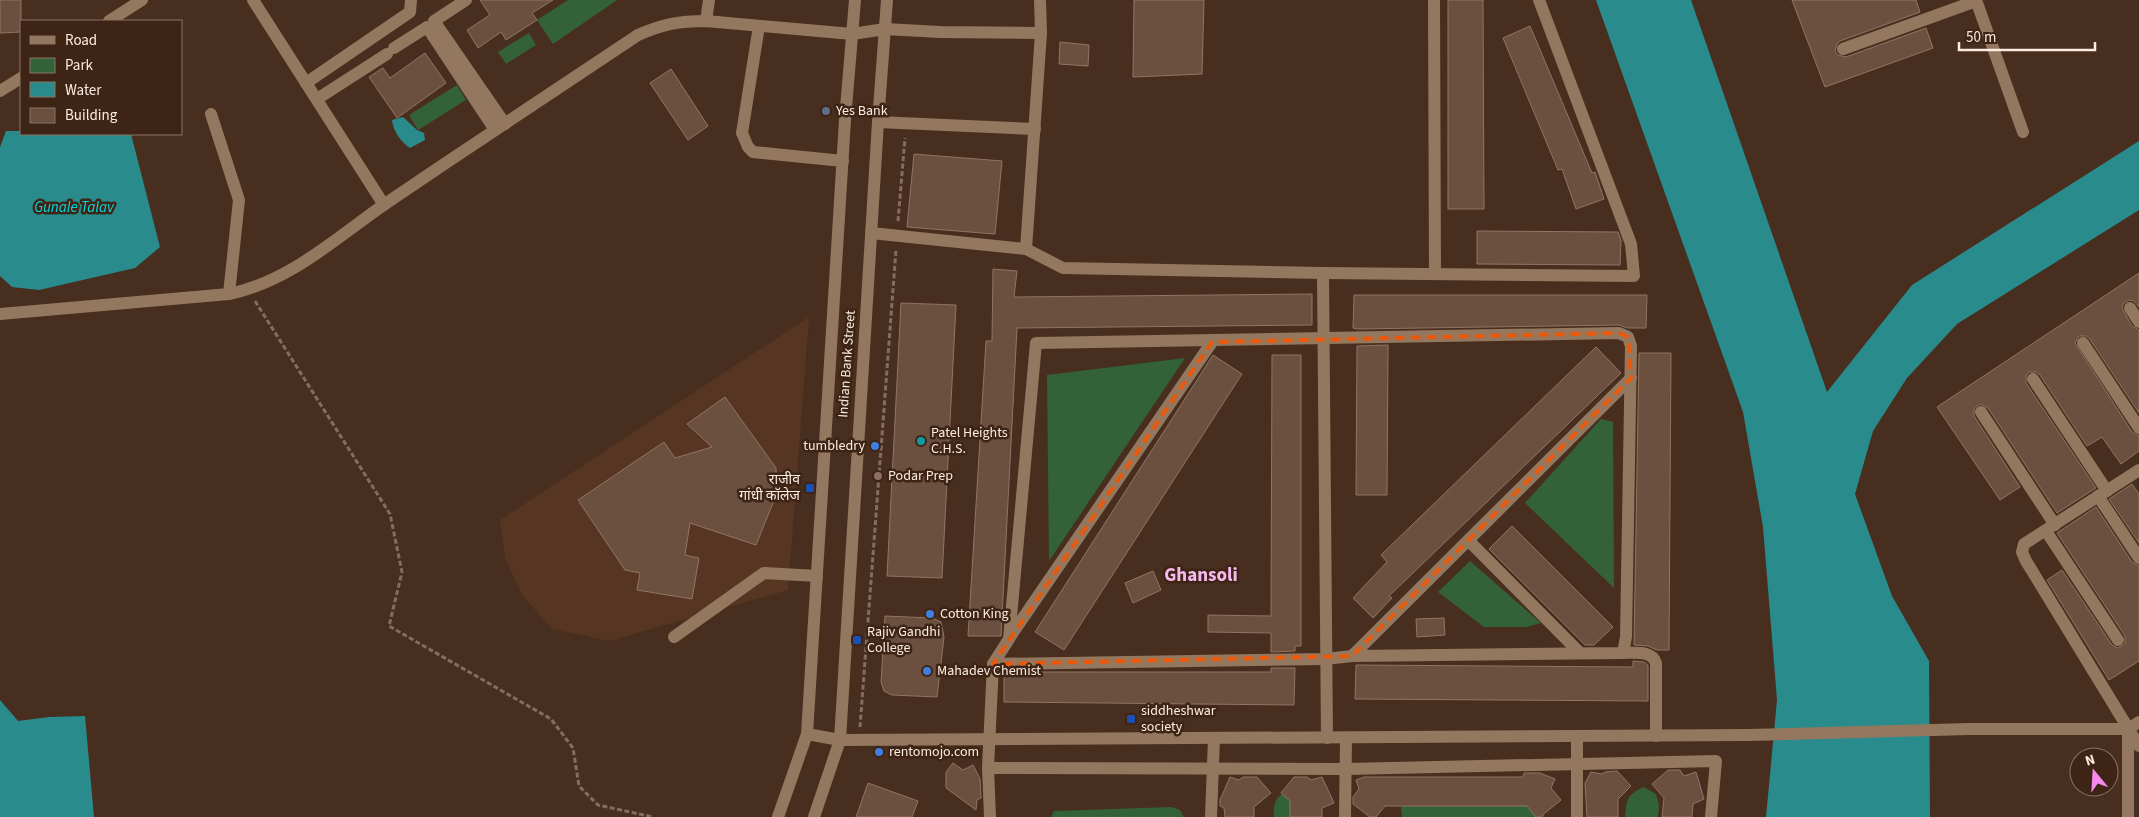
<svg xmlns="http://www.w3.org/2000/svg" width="2139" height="817" font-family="'Source Sans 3','Noto Sans Devanagari',sans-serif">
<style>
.built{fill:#563622}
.green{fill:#336138}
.water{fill:#298b8c}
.building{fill:#6b4f3f;stroke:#937464}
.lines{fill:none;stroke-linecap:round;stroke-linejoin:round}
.path{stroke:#846d60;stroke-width:3;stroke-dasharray:5 2.5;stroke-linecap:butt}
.minor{stroke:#93785f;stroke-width:12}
.marked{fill:none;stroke:#e8590c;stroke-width:4;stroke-dasharray:10 6;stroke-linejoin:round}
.service-dot{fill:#5c6f8a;stroke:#3d2415;stroke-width:2}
.culture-dot{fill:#0f9aa8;stroke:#3d2415;stroke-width:2}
.shop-dot{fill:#3f7fe0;stroke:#3d2415;stroke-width:2}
.education-dot{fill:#8d6e63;stroke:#3d2415;stroke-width:2}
.transit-dot{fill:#1a4fb4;stroke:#3d2415;stroke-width:2}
.labels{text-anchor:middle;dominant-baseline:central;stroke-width:5;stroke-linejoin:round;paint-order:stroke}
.poi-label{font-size:14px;fill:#fcebe1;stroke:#3d2415;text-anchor:start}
.street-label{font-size:14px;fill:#fcebe1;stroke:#3d2415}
.water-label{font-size:15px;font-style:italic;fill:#00dee1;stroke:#3d2415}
.district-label{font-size:19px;font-weight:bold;fill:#f7b9f0;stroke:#3d2415}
</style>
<rect width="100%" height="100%" fill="#482e1f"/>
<!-- built -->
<polygon class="built" points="809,317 788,590 609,641 552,629 522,595 505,558 500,520"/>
<!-- green -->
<g class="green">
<polygon points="568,0 617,0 553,44 537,20"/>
<polygon points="529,33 536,45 506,64 498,52"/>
<polygon points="457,85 466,100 418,130 409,115"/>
<polygon points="1185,358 1049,561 1047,375"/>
<polygon points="1601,419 1613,422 1614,588 1525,503"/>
<polygon points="1470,561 1541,623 1527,627 1484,627 1438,592"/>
<path d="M 1644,787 L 1656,794 L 1659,805 L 1658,817 L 1625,817 C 1626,799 1628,794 1644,787 Z"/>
<path d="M 1291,790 L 1302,817 L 1274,817 C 1273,802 1276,795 1291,790 Z"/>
<polygon points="1528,801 1544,813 1544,817 1402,817 1401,807 1411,802"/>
<polygon points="1171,807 1180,810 1184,817 1051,817 1054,811"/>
</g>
<!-- water -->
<g class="water">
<polygon points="1596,0 1691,0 1827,392 1912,285 2139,141 2139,210 1957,324 1907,378 1873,431 1855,494 1892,596 1929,661 1930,817 1766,817 1777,700 1763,527 1743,412"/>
<path d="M 403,117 L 417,130 L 424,133 L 425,140 L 410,148 C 401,142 393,131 392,120 Z"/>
<polygon points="6,131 21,131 21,134 131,134 160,247 135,268 39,290 12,287 0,276 0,147"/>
<polygon points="0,700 18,721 49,717 85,716 94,817 0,817"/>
</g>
<!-- building -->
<g class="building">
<polygon points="0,0 21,0 21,32 0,33"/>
<polygon points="480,0 553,0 532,13 537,20 506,40 501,32 478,48 467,30 490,15"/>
<polygon points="1134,0 1204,0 1202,74 1133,77"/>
<polygon points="1448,0 1483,0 1484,209 1448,209"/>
<polygon points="1792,0 1916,0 1920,12 1840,41 1837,44 1835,51 1838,55 1846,57 1926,28 1933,48 1825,87"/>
<polygon points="1530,26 1592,173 1595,172 1604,199 1576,209 1562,169 1558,170 1503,38"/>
<polygon points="1060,42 1089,45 1088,66 1059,64"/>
<polygon points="425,53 446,83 397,118 369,77 383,68 390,78"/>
<polygon points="671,69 708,126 688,140 650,83"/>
<polygon points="914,154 1002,161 995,234 907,227"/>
<polygon points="1477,231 1618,232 1621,240 1620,265 1477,264"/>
<polygon points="993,269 1017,271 1014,297 1312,294 1312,325 1017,328 1001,636 968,636 986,341 992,341"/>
<polygon points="2139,273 2139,307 2134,301 2129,300 2123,304 2122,308 2132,326 2139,330 2139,413 2089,338 2086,336 2079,336 2075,343 2132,432 2139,436 2139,451 2121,464 2102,437 2087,446 2040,375 2036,372 2029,372 2026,376 2026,383 2096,488 2057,513 1988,408 1980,404 1974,409 1974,416 2020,487 2000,500 1937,407"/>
<polygon points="1354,295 1647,295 1646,328 1628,328 1619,325 1357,329 1353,328"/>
<polygon points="901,303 956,305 942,578 887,576"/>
<polygon points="1388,345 1387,495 1356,495 1357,346"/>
<polygon points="1596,347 1621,373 1389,596 1392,598 1373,618 1353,598 1387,562 1381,555"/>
<polygon points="1639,353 1671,353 1669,650 1657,650 1648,646 1634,645"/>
<polygon points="1213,355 1242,374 1064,650 1035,632"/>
<polygon points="1272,355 1301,355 1301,646 1295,646 1295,651 1271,652 1271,633 1208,632 1208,615 1271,616"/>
<polygon points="725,397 776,468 777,493 756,545 690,523 685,555 699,558 692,599 637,590 640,573 625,570 578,500 664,442 675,458 712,447 687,424"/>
<polygon points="2132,484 2139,494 2139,543 2109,499"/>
<polygon points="2096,507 2132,562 2139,566 2139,661 2109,680 2047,580 2062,570 2112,645 2118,648 2125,644 2125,636 2057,533"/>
<polygon points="1512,526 1613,627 1594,645 1585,645 1489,549"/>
<polygon points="1153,571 1161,590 1133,603 1125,583"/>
<polygon points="885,616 932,618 941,622 944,637 937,697 892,695 884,691 881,682"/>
<polygon points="1444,618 1445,635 1417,637 1416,619"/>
<polygon points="1633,661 1644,662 1648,665 1648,701 1355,699 1356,665 1633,667"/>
<polygon points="1271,668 1295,668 1294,705 1004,702 1004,672 1271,672"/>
<polygon points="953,763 963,770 973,765 980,779 981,798 977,800 976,810 946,788 946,772"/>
<polygon points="1668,770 1680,770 1684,776 1696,772 1704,799 1693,804 1692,817 1662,817 1664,798 1652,784"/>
<polygon points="1617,771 1631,786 1618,799 1618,817 1587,817 1585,783 1591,772 1602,774 1605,772"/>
<polygon points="1524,773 1540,773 1555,779 1551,788 1561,800 1540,817 1536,817 1527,806 1385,806 1376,817 1370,817 1353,804 1353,797 1359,789 1356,780 1364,777 1523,777"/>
<polygon points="1230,777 1239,780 1243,777 1257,777 1271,793 1254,807 1254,817 1225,817 1224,808 1220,806 1220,800"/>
<polygon points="1294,777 1307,777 1311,780 1322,777 1334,803 1322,808 1322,817 1290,817 1290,801 1281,793"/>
<polygon points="868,783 918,801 912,817 856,817"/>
</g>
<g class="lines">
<!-- path -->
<g class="path">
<polyline points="898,221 905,138"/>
<polyline points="255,301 390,514 402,572 389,626 551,719 573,748 579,786 598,805 653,817"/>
<polyline points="860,727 896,250"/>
</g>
<!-- minor -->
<g class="minor">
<polyline points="253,0 384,205"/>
<polyline points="466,0 434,21 505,124"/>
<polyline points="1434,0 1435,274"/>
<polyline points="1976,0 2023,132"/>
<polyline points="109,21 142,0"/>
<polyline points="706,21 709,0"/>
<polyline points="759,26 742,133 748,147 753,152 843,161"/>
<polyline points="394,48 427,27 495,130"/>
<polyline points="1843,49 1976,1"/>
<polyline points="306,83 410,12 411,0"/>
<polyline points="0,91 21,78"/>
<polyline points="317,99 387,54"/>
<polyline points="211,114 239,200 229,294"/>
<polyline points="878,122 1035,129"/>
<polyline points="871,233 1026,249 1063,268 1323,273 1634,276 1631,244 1539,0"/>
<polyline points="1026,249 1041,33 1040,0"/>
<polyline points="1323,273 1327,738"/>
<polyline points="2130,308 2139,322"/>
<path d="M 0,314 L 229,294 C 289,282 336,238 385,204 C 469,147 554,91 638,35 C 663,24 679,21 706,21 L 852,34 L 885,29 L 940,32 L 1041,33"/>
<polygon points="1619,333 1628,337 1631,346 1626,637 1623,653 1352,656 1326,659 993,664 1009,639 1036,343"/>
<polyline points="2083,343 2139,428"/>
<polyline points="2033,379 2107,491"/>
<polyline points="1981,412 2055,525"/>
<polyline points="2139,470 2024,544 2022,552 2026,561 2139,746"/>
<polyline points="2098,496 2139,558"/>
<polyline points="2046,531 2118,640"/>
<polyline points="1469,541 1580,653"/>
<polyline points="674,637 764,573 817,576"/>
<polyline points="1010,637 1212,342"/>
<path d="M 1623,653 C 1634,653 1652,650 1656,663 L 1656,736"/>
<polyline points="1352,656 1631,378"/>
<polyline points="2128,730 2128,817"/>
<polyline points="807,734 840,740 1748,735 1969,729 2128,729 2139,722"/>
<polyline points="1577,736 1577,817"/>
<polyline points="988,768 1346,769 1716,761 1711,817"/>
<polyline points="778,817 807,734 845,120 855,0"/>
<polyline points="814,817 840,740 878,122 887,0"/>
<polyline points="990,817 988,768 993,664"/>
<polyline points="1211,817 1214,738"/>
<polyline points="1345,817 1346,738"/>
</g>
</g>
<!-- marked area -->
<path class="marked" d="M 1619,333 L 1628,337 L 1631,378 L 1352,656 L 993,664 L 1212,342 Z"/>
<!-- markers -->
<circle class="service-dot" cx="826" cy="111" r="5"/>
<circle class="culture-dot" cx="921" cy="441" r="5"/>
<g class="shop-dot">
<circle cx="875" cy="446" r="5"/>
<circle cx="930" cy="614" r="5"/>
<circle cx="927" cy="671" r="5"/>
<circle cx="879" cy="752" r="5"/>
</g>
<circle class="education-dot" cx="878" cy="476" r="5"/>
<g class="transit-dot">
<rect x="805" y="483" width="10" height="10" rx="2.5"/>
<rect x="852" y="635" width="10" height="10" rx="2.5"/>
<rect x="1126" y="714" width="10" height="10" rx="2.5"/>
</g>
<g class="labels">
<!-- poi labels -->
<g class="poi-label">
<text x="836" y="111">Yes Bank</text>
<text x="931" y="433">Patel Heights<tspan x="931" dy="16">C.H.S.</tspan></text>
<text x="865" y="446" text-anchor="end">tumbledry</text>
<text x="888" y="476">Podar Prep</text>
<text x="800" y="480" text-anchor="end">राजीव<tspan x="800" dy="16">गांधी कॉलेज</tspan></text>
<text x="940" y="614">Cotton King</text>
<text x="867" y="632">Rajiv Gandhi<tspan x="867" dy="16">College</tspan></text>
<text x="937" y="671">Mahadev Chemist</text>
<text x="1141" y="711">siddheshwar<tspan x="1141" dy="16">society</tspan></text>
<text x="889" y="752">rentomojo.com</text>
</g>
<!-- street labels -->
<g class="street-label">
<text transform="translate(847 364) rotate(-86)">Indian Bank Street</text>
</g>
<!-- water labels -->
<g class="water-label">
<text x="74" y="207">Gunale Talav</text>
</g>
<!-- district labels -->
<g class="district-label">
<text x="1201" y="575">Ghansoli</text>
</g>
</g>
<!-- legend -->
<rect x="20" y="20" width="162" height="115" fill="#3d2415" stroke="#897467"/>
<rect x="30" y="36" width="25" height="8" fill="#93785f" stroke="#897467"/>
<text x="65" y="45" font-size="15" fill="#fcebe1">Road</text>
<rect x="30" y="58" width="25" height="15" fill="#336138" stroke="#897467"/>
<text x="65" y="70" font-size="15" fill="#fcebe1">Park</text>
<rect x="30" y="82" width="25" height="15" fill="#298b8c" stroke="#897467"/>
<text x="65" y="95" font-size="15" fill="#fcebe1">Water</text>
<rect x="30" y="108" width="25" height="15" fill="#6b4f3f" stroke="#897467"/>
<text x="65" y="120" font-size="15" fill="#fcebe1">Building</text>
<!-- north arrow -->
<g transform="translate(2094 772) rotate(342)"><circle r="24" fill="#3d2415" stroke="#897467"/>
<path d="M0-4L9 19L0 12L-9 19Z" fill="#f689ee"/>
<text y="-8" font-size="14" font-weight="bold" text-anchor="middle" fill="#fcebe1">N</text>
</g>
<!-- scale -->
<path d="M1959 42v8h136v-8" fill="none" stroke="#fcebe1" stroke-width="2.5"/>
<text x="1966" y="42" font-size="15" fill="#fcebe1" stroke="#3d2415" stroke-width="4" paint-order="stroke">50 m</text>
</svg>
